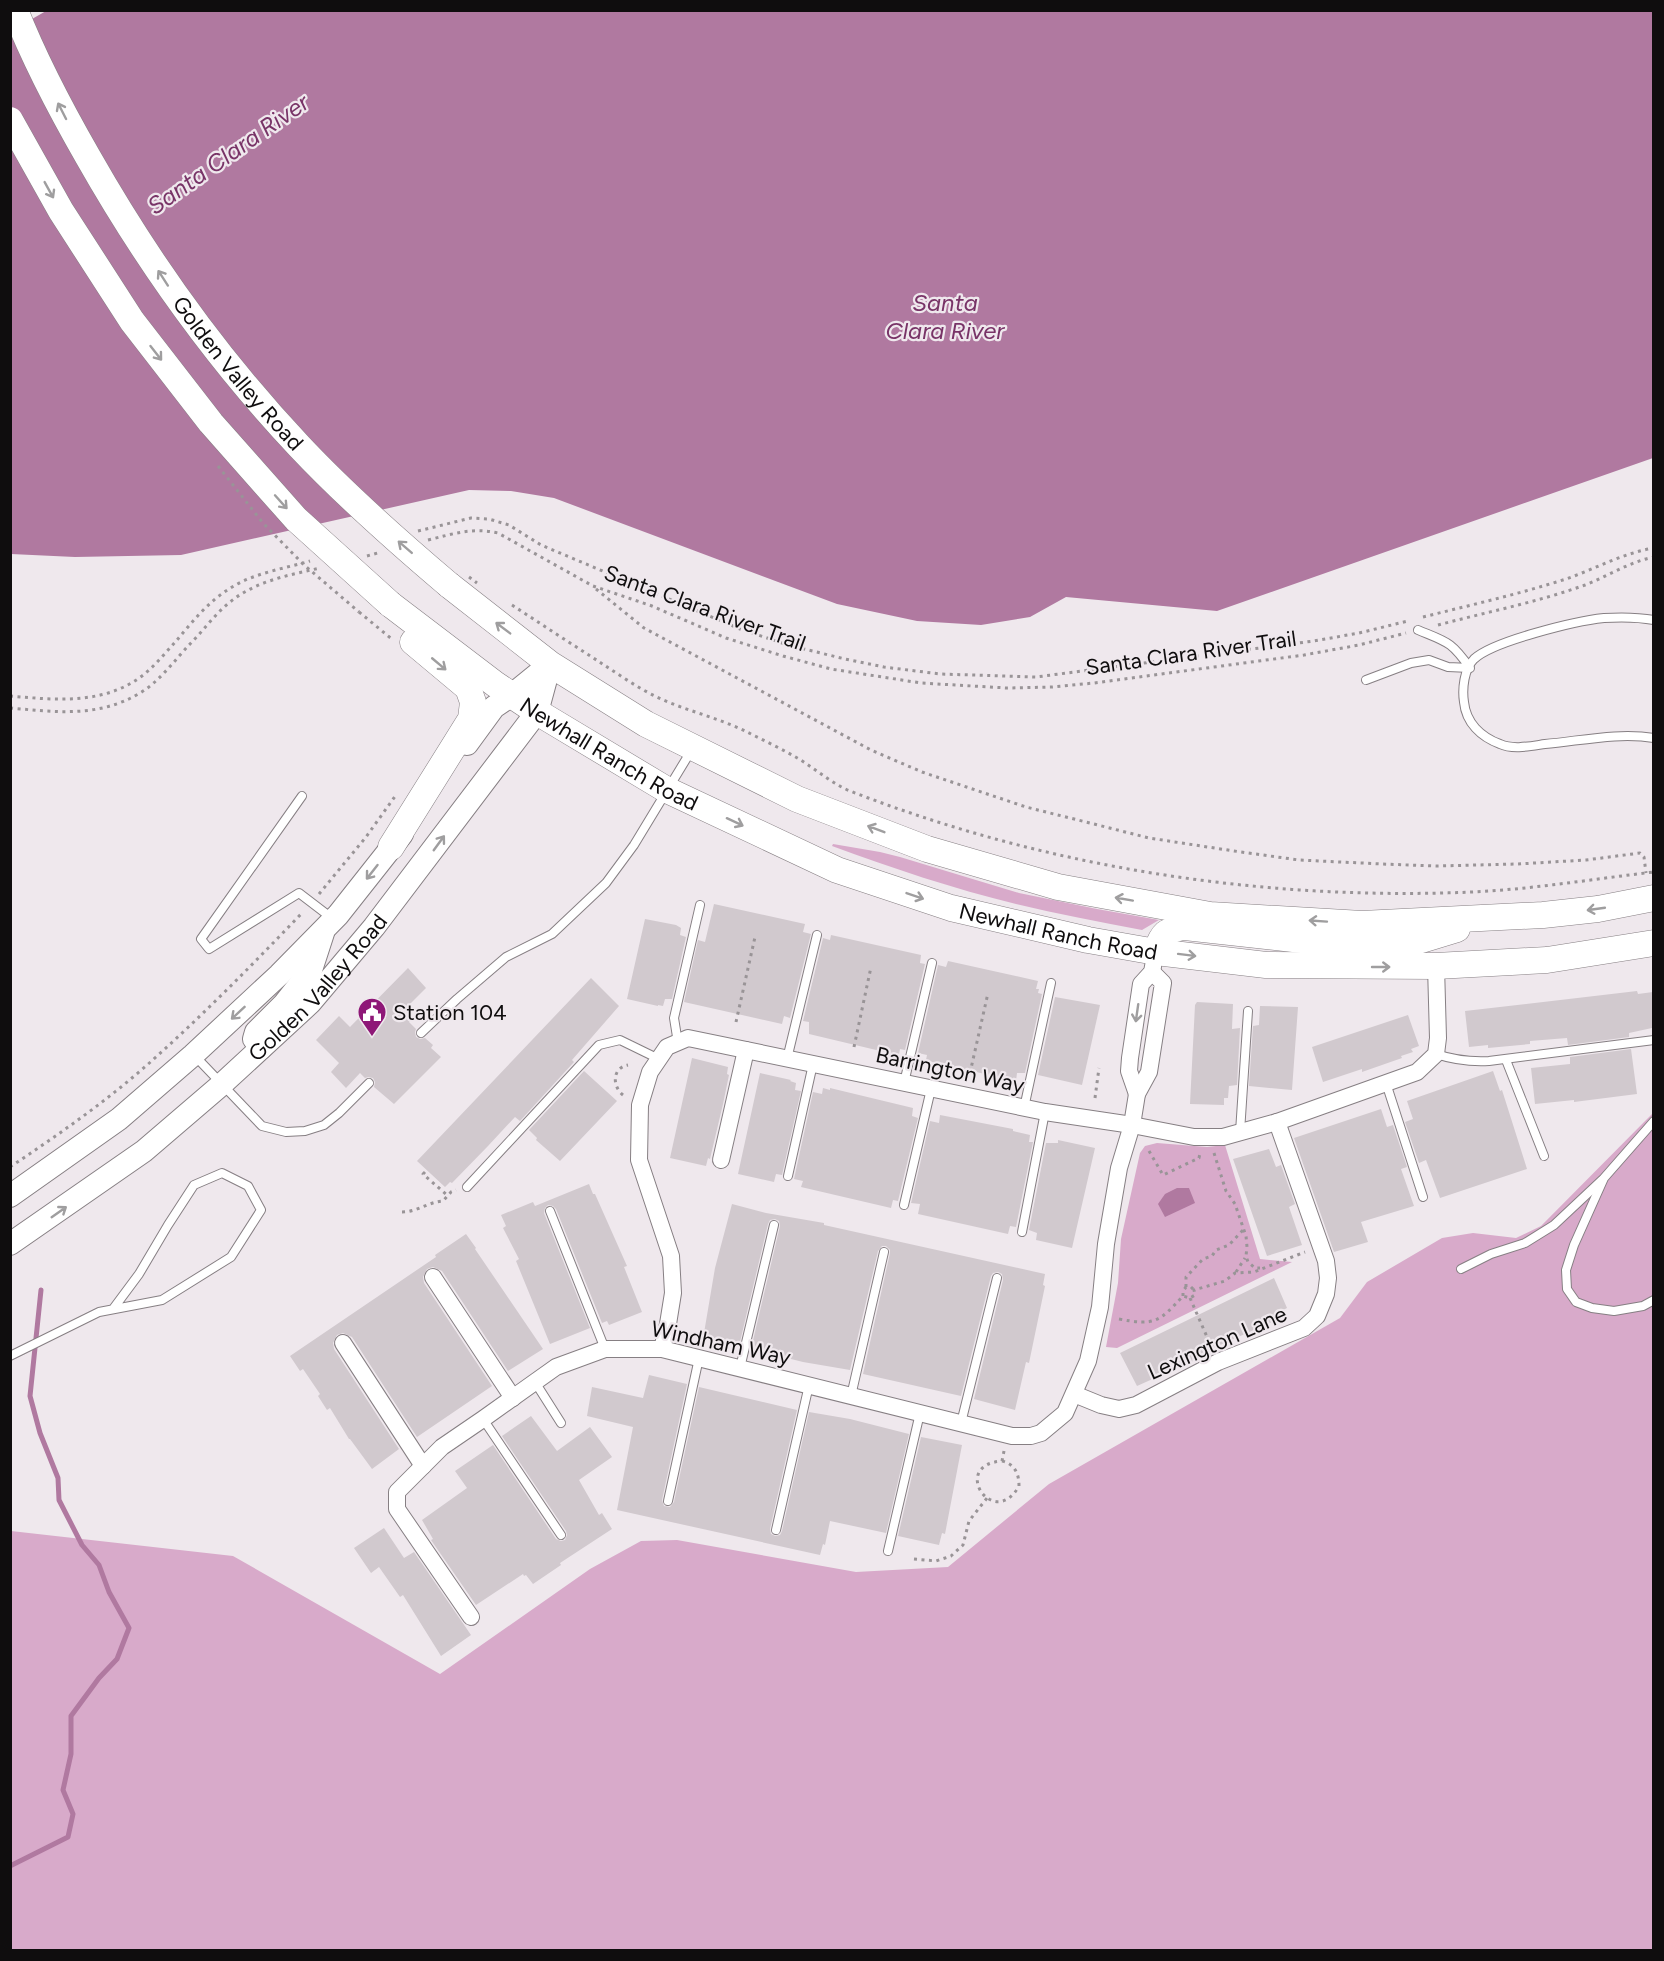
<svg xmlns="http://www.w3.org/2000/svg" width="1664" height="1961" font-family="Figtree,sans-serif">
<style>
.green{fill:#d8aaca}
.water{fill:#b079a0}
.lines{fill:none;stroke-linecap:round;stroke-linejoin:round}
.stream{stroke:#b079a0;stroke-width:5}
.building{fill:#d1c9ce}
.service-casing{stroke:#867f83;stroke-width:10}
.minor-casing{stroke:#867f83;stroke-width:18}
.secondary-casing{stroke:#867f83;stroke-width:24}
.primary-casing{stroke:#867f83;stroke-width:27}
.path{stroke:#999497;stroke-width:3;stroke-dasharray:3 4.5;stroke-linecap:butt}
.service{stroke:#fff;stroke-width:8}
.minor{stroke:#fff;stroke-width:16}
.secondary{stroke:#fff;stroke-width:22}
.primary{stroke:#fff;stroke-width:26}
.primary-bridge-casing{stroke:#867f83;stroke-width:27;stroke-linecap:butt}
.path-bridge{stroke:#999497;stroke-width:3;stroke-dasharray:3 4.5;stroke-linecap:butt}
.primary-bridge{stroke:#fff;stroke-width:26}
.oneway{stroke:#9f9e9f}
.labels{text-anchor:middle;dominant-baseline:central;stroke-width:4.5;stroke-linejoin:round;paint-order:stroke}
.street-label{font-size:22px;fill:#0f0d0e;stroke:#efe8ed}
.poi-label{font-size:22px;fill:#0f0d0e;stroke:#efe8ed;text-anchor:start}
.water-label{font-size:24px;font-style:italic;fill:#783367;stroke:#efe8ed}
</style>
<rect width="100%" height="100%" fill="#efe8ed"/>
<!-- green -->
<g class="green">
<path d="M 833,844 L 880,852 L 900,857 L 1019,893 L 1097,909 L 1159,920 L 1142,930 C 1100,922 1058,914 1016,904 C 954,889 892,868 832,846 Z"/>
<polygon points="1653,1113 1653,1950 11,1950 11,1531 233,1556 440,1674 590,1569 641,1541 677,1540 856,1572 948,1567 1049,1484 1340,1318 1367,1282 1442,1238 1473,1233 1516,1238 1541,1226"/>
<polygon points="1157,1143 1207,1147 1225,1145 1260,1259 1292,1262 1117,1348 1106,1347 1118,1283 1121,1239 1140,1153 1145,1146"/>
</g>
<!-- water -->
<g class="water">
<polygon points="46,11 1653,11 1653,458 1217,611 1066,597 1030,617 981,625 917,621 837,604 554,498 511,491 469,490 181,555 75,557 11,554 11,31"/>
<polygon points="1177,1188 1189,1188 1195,1203 1165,1217 1158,1204 1165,1194"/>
</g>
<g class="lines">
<!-- stream -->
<polyline class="stream" points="10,1866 68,1837 73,1814 63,1790 71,1754 71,1716 99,1678 117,1659 129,1628 109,1592 99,1565 82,1545 59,1500 58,1478 40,1433 30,1396 41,1290"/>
</g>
<!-- building -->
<g class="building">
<polygon points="714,904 805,924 803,932 811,934 790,1018 784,1016 782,1024 684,1002 698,940 705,942"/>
<polygon points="645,919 676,925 681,928 680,935 686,937 672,999 665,999 663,1006 658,1005 658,1006 627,999"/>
<polygon points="831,935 921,955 920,963 925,964 905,1050 900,1049 899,1054 893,1052 893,1054 809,1034 809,1022 803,1021 823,938 830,940"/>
<polygon points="948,961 1038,981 1036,989 1039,989 1038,993 1042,994 1025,1073 1017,1073 1016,1081 932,1062 926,1060 927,1055 918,1053 938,965 946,967"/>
<polygon points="408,968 426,988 404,1010 413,1018 409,1022 416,1029 415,1032 416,1037 420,1039 425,1038 433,1045 431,1048 441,1057 394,1104 374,1087 375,1082 373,1078 368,1077 365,1078 360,1073 346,1088 331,1072 339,1063 316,1040 339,1016 350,1027"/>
<polygon points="591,978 619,1006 572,1060 574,1062 520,1121 515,1117 488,1146 452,1183 450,1182 445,1187 417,1161"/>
<polygon points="1637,991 1638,994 1653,992 1653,1024 1652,1024 1652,1028 1629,1033 1629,1037 1568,1045 1567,1038 1530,1041 1530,1044 1488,1048 1488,1045 1469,1047 1465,1011"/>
<polygon points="1055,997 1100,1005 1082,1085 1038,1075"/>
<polygon points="1197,1002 1233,1004 1232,1029 1240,1028 1237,1085 1229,1086 1228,1098 1224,1098 1224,1105 1190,1104 1195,1005"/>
<polygon points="1260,1006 1298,1007 1292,1090 1249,1086 1253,1026 1259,1025"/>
<polygon points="1408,1015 1419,1046 1411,1049 1413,1052 1401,1056 1402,1058 1362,1072 1362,1069 1323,1082 1312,1047"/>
<polygon points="1631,1049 1637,1094 1574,1102 1574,1100 1535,1104 1531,1068 1570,1064 1570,1057"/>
<polygon points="692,1058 728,1067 727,1074 729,1075 723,1104 710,1159 708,1158 706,1166 670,1158"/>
<polygon points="584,1071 617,1101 560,1161 536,1140 537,1138 529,1130"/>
<polygon points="1493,1071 1500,1091 1502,1090 1527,1169 1440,1198 1426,1160 1419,1163 1405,1122 1413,1119 1407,1101"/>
<polygon points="760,1073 791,1080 790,1081 796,1083 795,1090 801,1091 782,1175 776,1174 774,1182 738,1174"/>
<polygon points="823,1088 830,1090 830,1088 913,1108 912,1116 918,1118 898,1201 893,1200 891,1208 801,1187 803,1181 794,1179 813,1092 822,1094"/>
<polygon points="1381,1109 1387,1127 1393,1125 1407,1167 1401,1169 1414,1206 1361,1222 1368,1242 1334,1252 1294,1138"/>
<polygon points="940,1115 1013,1129 1013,1131 1030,1135 1029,1142 1033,1142 1016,1227 1010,1226 1008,1234 918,1214 920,1204 911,1203 930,1121 939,1123"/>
<polygon points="1058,1140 1095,1148 1072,1248 1036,1240 1037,1233 1029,1230 1046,1143 1058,1143"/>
<polygon points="1269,1149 1276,1167 1281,1165 1295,1204 1289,1207 1302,1245 1267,1256 1233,1159"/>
<polygon points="589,1184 593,1194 595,1194 627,1266 624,1267 642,1312 609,1325 607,1321 602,1323 556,1209 553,1206 548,1205 545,1208 544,1213 590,1328 550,1344 516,1261 519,1259 503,1228 506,1226 501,1215 533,1202 535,1206"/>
<polygon points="732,1204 766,1213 824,1223 824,1225 1045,1274 1043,1285 1045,1286 1029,1363 1026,1362 1015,1410 974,1399 1003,1280 1002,1274 998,1272 993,1273 991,1276 961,1396 863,1374 890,1253 890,1250 886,1246 882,1246 878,1251 850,1370 803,1362 751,1349 780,1226 779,1221 775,1219 770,1220 768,1224 739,1346 703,1339 715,1268"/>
<polygon points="466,1234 476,1248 475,1249 543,1349 508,1371 442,1271 433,1267 427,1269 423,1277 424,1283 492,1386 417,1437 352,1337 343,1333 337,1335 333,1343 334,1349 399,1449 372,1469 350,1439 349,1439 330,1408 327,1410 318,1396 320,1394 303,1369 300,1371 290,1356 436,1257 435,1255"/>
<polygon points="1274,1278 1287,1308 1281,1311 1283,1313 1272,1320 1274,1321 1202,1353 1192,1360 1193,1361 1137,1386 1120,1353"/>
<polygon points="649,1375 687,1384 662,1500 664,1506 670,1507 674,1502 699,1387 797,1410 770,1529 771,1534 775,1536 780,1535 782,1531 809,1412 850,1419 909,1434 886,1533 830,1521 825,1545 823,1544 820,1555 617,1510 633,1427 587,1416 592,1387 643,1398"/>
<polygon points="531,1416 557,1451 590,1427 612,1457 579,1480 599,1515 602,1513 612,1529 560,1563 561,1565 533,1584 526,1575 524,1576 523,1574 476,1605 431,1540 433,1539 422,1520 467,1488 455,1471 493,1445 556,1539 561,1541 565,1540 567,1535 566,1531 502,1436"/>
<polygon points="921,1437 962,1445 945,1534 942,1533 939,1545 898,1536"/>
<polygon points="384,1528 404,1558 414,1552 471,1635 441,1656 403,1595 400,1597 379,1567 371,1573 354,1548"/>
</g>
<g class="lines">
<!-- service casing -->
<g class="service-casing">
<g id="service">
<path d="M 1654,620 C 1637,617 1620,617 1604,618 C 1576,621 1493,641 1474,659 C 1464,669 1462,689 1464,702 C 1466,723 1481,737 1500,744 C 1513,750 1531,746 1545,744 C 1580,741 1618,732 1654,738"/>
<path d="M 1366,680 L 1411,663 L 1429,660 L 1448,667 L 1470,668 C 1451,641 1447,642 1418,630"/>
<polyline points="302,796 201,939 209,949 299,893 333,919"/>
<polyline points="421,1033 457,999 506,957 552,934 606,883 634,845 691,751"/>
<polyline points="678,1043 674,1018 700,905"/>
<path d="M 1436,1054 C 1454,1060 1470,1062 1489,1061 L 1654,1040"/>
<polyline points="194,1055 262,1126 286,1132 305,1131 324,1125 339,1113 369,1083"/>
<polyline points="787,1059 817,935"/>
<polyline points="1506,1060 1544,1156"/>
<polyline points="904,1083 932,963"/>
<polyline points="1386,1083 1423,1197"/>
<polyline points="1024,1108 1051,983"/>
<polyline points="1654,1121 1604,1178 1574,1245 1566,1270 1567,1289 1576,1302 1592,1308 1614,1311 1643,1306 1654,1300"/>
<polyline points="1240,1132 1248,1011"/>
<polyline points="788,1176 813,1064"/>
<polyline points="467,1187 599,1045 620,1040 659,1059"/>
<polyline points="904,1205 931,1089"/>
<polyline points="550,1211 605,1349"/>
<polyline points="1022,1232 1045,1112"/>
<polyline points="1461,1269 1491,1254 1525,1243 1554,1225 1602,1180"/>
<polyline points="10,1356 99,1312 162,1300 231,1257 261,1210 248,1186 222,1173 194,1185 168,1225 139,1274 113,1309"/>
<polyline points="740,1368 774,1225"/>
<polyline points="535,1382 561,1423"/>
<polyline points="851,1396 884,1252"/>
<polyline points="483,1419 561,1535"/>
<polyline points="961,1423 997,1278"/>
<polyline points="668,1501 699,1358"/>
<polyline points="776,1530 809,1385"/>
<polyline points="888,1551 920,1413"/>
</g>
</g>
<!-- minor casing -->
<g class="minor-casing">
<g id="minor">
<polyline points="1137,1094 1129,1071 1130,1058 1141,984 1152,972 1154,961"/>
<polyline points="721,1160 746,1050"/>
<polyline points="433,1277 513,1398"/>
<polyline points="343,1343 423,1466"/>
<polyline points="662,1349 668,1324 673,1293 671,1256 639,1160 640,1105 650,1072 667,1047 688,1038 1045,1112 1132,1125 1194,1137 1223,1137 1277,1122 1417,1072 1436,1054 1438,1038 1436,966"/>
<polyline points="1074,1394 1101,1405 1119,1409 1136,1405 1218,1362 1304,1328 1317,1316 1326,1294 1328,1278 1326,1261 1277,1122"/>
<polyline points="471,1617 397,1509 397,1492 442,1447 483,1419 556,1367 605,1349 662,1349 1012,1436 1031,1436 1041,1433 1065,1413 1088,1361 1100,1307 1106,1244 1119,1168 1132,1125 1137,1094 1149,1072 1163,983 1152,972"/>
</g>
</g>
<!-- secondary casing -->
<g class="secondary-casing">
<g id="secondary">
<polyline points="467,744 494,707 512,695 550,664"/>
<polyline points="261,1048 254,1039 256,1032 284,1004 311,970 323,933"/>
<polyline points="10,1196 119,1119 193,1055 279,975 338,915 402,834"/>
<path id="s1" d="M 10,1244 L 144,1151 L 221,1085 L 310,1003 L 374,927 L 537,712 L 550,664"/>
</g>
</g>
<!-- primary casing -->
<g class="primary-casing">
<g id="primary">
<polyline points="449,585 550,664 646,724 797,799 927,849 1058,887 1210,915 1362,924 1543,915 1598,909 1654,898"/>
<path id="s2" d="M 390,604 L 495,684 L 537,712 L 667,790 L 837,870 L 951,908 L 1088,940 L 1156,952 L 1266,965 L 1436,966 L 1547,960 L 1654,943"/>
<polyline points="391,847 471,719 473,702 468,688 413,642"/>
<path d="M 1156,952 C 1162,933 1166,930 1185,927 L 1311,941 L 1421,940 L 1457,929"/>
</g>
</g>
<!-- path -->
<g class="path">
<polyline points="418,531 471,518 489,519 509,525 541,545 740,629 788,645 845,659 884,667 940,674 1036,677 1314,641 1359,633 1408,621"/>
<path d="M 428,540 C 453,534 472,527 498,533 L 593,586 L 652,606 L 726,638 L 783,656 L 831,669 L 921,683 L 1007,688 L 1052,687 L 1094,683 L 1304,655 L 1359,645 L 1406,633"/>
<polyline points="367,556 381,552"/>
<polyline points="596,589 644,628 871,750 922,772 1026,807 1086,822 1149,838 1234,851 1299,860 1382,864 1436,866 1518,864 1586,860 1640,853 1644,857 1646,873"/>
<path d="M 512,605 C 541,624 570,643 598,661 C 618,674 639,689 661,699 C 688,711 718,718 745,731 C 763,740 782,749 799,759 C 817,770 831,783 850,791 C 1048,868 1262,901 1473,892 C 1534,889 1593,879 1654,872"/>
<polyline points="359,612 393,640"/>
<path d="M 1423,617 C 1471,605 1519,594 1566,579 C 1595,569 1623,553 1654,548"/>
<path d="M 1438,625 C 1487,612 1538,602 1585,585 C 1608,576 1629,562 1654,557"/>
<path d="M 10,696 C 56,700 103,705 142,676 C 155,666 166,652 177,640 C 192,622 209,601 229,589 C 253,573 283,569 310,561"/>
<path d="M 10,708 C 56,712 98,718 140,693 C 159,682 174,661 189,645 C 203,631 215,614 230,602 C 256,581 289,575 320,568"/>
<polyline points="319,894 366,837 396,795"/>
<polyline points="736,1022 755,937"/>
<polyline points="854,1047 871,967"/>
<polyline points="970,1073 988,993"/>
<path d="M 623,1095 C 612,1086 612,1068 628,1065"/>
<polyline points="1095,1098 1099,1068"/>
<polyline points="1149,1151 1163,1175 1199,1158 1200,1153"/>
<polyline points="1214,1153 1226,1191 1235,1204 1246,1236 1247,1247 1246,1256 1248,1262 1255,1268 1260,1268"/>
<path d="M 10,1167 C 61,1133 111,1098 156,1057 C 207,1011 255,962 303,912"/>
<polyline points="425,1172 423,1174 448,1196"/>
<path d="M 402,1212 C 417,1212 428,1202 443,1201 L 451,1192 L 456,1190"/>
<polyline points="1236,1272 1245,1258"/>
<polyline points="1186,1287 1186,1277 1203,1259 1212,1256 1216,1250 1229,1245 1244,1229"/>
<polyline points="1183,1296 1183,1291 1186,1287 1191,1287 1194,1290"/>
<polyline points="1190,1298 1211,1346"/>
<path d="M 1119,1319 C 1155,1326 1159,1322 1183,1296 L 1190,1298 L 1195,1295 L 1194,1290 L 1225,1281 L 1235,1273 L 1254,1272 L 1305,1252"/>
<path d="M 1002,1461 C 1015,1464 1019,1474 1019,1486 C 994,1531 949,1465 1002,1461 L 1004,1451"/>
<polyline points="914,1559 936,1561 951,1556 963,1545 969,1521 987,1498"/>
</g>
<!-- service -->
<use href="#service" class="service"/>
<!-- minor -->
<use href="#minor" class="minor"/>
<!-- secondary -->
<use href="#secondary" class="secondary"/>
<!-- primary -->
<use href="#primary" class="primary"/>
<!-- primary-bridge casing -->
<g class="primary-bridge-casing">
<g id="primary-bridge">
<path id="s3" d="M 15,10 C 35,61 61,110 88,157 C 147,261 217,359 299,446 C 346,496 397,541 449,585"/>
<polyline points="10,120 61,211 132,321 211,423 296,519 390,604"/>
</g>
</g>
<!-- path-bridge -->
<g class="path-bridge">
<polyline points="218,466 263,523 303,564 359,612"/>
<polyline points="469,577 477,583"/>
</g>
<!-- primary-bridge -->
<use href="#primary-bridge" class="primary-bridge"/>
</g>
<!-- one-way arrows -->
<defs><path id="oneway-shaft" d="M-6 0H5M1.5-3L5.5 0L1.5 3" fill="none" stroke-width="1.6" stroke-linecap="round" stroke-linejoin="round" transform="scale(1.5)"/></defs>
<g class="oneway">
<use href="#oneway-shaft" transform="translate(62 111) rotate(-117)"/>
<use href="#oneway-shaft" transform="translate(49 190) rotate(61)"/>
<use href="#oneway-shaft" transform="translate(163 278) rotate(-123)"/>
<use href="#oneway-shaft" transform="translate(156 353) rotate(52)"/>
<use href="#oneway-shaft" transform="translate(281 502) rotate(48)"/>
<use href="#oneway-shaft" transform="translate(405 547) rotate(-139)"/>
<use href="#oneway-shaft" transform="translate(503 628) rotate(-143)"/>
<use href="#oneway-shaft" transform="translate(439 664) rotate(40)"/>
<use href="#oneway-shaft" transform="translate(735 822) rotate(25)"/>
<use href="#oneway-shaft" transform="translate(876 829) rotate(-159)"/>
<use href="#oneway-shaft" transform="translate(439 843) rotate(-54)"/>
<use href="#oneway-shaft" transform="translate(372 872) rotate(128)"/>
<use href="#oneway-shaft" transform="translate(915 896) rotate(19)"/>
<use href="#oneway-shaft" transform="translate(1124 899) rotate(-170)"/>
<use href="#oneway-shaft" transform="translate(1596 909) rotate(172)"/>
<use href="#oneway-shaft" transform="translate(1318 921) rotate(-176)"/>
<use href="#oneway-shaft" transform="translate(1187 955) rotate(7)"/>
<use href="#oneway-shaft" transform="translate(1381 967)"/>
<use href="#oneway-shaft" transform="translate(238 1013) rotate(137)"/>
<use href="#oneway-shaft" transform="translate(1137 1013) rotate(98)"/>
<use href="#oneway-shaft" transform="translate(59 1212) rotate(-35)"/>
</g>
<!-- icons -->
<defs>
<g id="civic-pin" transform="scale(1.5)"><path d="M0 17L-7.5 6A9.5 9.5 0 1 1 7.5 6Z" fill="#8e1777" stroke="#efe8ed"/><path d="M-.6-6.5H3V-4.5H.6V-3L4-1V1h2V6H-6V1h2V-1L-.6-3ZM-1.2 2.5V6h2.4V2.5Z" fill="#fff"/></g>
</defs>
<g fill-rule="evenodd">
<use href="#civic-pin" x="372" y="1012"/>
</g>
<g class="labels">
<!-- street labels -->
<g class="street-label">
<text stroke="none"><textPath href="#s3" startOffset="428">Golden Valley Road</textPath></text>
<text transform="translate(705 608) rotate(20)">Santa Clara River Trail</text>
<text transform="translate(1191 653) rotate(-8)">Santa Clara River Trail</text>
<text stroke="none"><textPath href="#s2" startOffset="266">Newhall Ranch Road</textPath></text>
<text stroke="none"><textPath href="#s2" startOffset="752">Newhall Ranch Road</textPath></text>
<text stroke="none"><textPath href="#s1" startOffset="402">Golden Valley Road</textPath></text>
<text transform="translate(950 1070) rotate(12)">Barrington Way</text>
<text transform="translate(721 1343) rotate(12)">Windham Way</text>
<text transform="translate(1217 1343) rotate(-24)">Lexington Lane</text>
</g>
<!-- poi labels -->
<g class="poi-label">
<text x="393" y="1012">Station 104</text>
</g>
<!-- water labels -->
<g class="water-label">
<text transform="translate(228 154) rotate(-35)">Santa Clara River</text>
<text x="945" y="302">Santa<tspan x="945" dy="28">Clara River</tspan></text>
</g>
</g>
<!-- border -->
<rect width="1664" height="1961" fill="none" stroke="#0f0d0e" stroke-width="24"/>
</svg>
